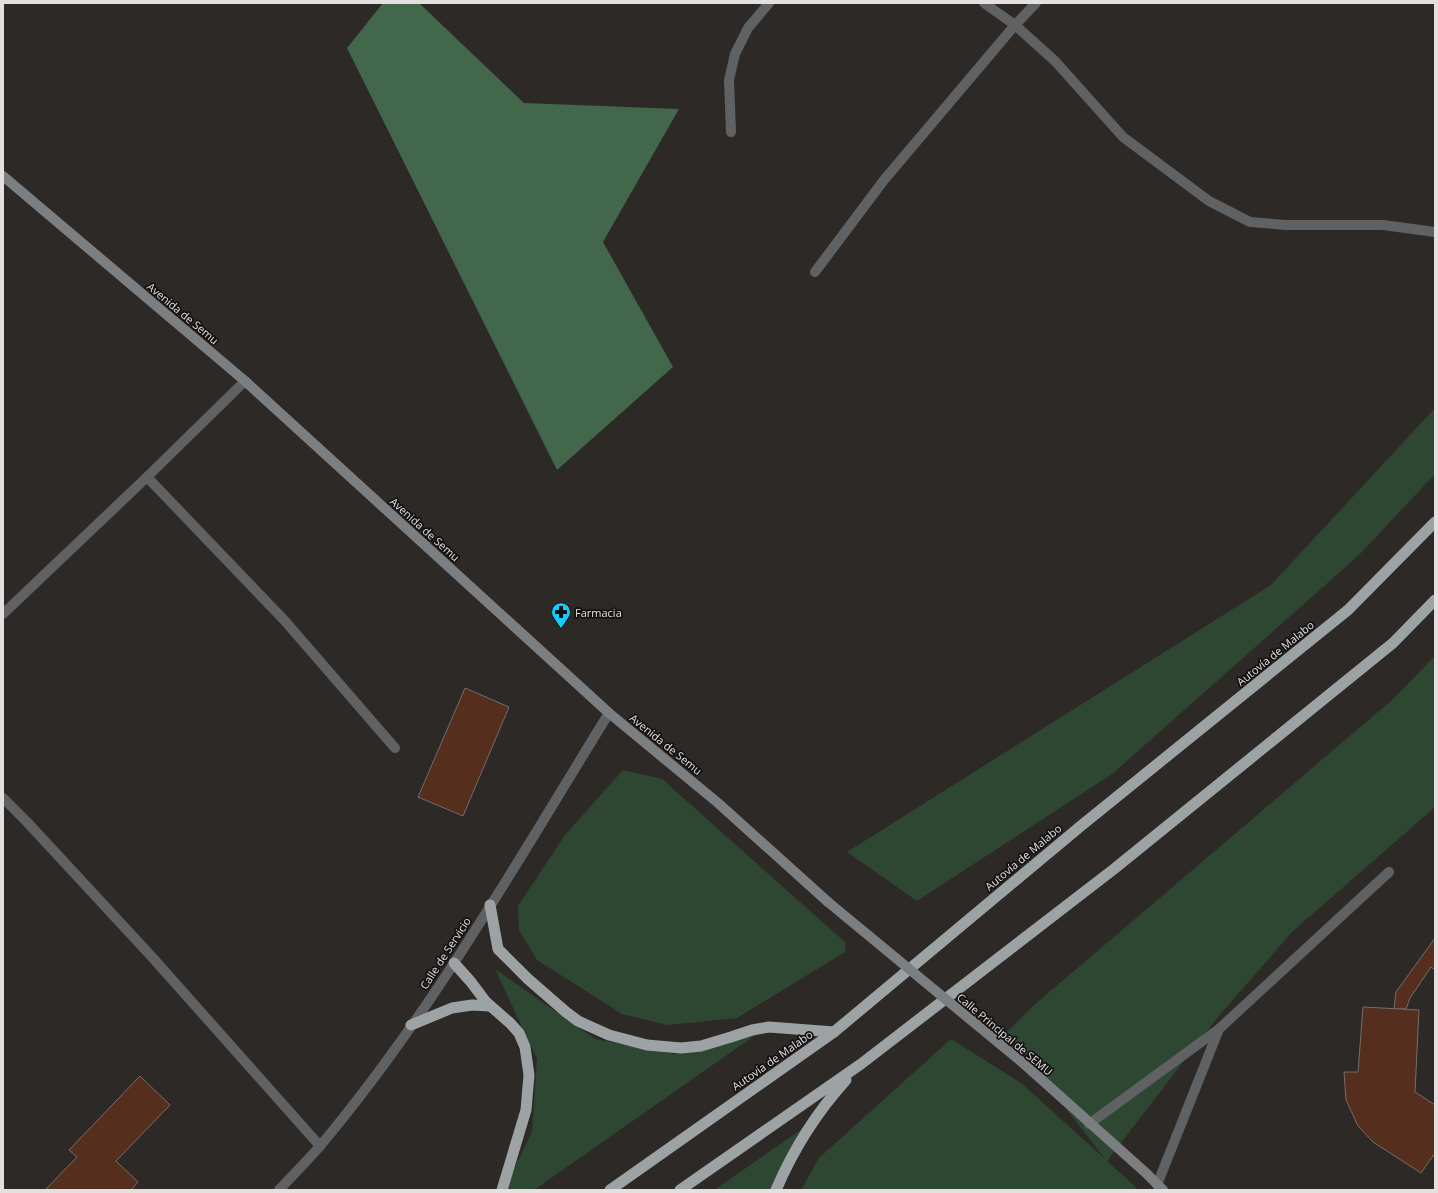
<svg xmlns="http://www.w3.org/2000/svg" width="1438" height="1193" font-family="'Open Sans',sans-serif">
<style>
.green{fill:#2e4733}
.forest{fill:#42674a}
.building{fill:#552e1d;stroke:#736e6c}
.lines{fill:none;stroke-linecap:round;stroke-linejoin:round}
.service{stroke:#5f6162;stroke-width:10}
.minor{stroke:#5f6162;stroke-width:10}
.tertiary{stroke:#5f6162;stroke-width:10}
.secondary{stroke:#7c7f81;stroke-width:10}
.trunk{stroke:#9da2a4;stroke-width:11}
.secondary-bridge{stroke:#7c7f81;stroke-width:10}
.labels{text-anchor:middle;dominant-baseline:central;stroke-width:3.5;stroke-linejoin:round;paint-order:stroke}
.street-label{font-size:11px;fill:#e3e0df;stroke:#141211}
.poi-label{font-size:11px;fill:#e3e0df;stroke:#141211;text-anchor:start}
</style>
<rect width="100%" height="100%" fill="#2d2927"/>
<!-- green -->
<g class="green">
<polygon points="1435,408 1435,474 1359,555 1112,774 917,901 847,852 1271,585"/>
<polygon points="1435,656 1435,807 1292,932 1217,1018 1107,1161 1139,1190 801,1190 819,1158 951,1039 1021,1083 1105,1159 1007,1032 1033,1006 1392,700"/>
<polygon points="623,770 662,779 846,943 845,952 737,1018 667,1025 622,1014 537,960 519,930 518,906 565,835"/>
<polygon points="495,969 595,1039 675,1054 757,1034 534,1190 504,1190 532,1132 537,1059"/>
<polygon points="805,1127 774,1190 714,1190"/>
</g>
<!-- forest -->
<polygon class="forest" points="383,3 419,3 524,103 679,109 603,242 673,367 557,470 347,48"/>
<!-- building -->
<g class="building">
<polygon points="465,688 509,707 463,816 418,797"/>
<polygon points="1435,938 1435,970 1431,967 1410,998 1406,1009 1394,1009 1396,992"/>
<polygon points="1363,1007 1419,1010 1415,1092 1435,1105 1435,1153 1421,1173 1373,1142 1358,1126 1346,1100 1344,1072 1358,1072"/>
<polygon points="140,1076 170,1105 116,1161 138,1182 131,1190 45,1190 77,1157 69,1150"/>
</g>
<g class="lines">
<!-- service -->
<g class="service">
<polyline points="1089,1124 1219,1029 1389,872"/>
<polyline points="1157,1185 1219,1029"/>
</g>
<!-- minor -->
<g class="minor">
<polyline points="984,3 1015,25 1055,61 1123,137 1209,201 1250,222 1286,225 1383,225 1435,232"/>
<polyline points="731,132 729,80 735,54 748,28 769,3"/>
<polyline points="815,272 884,180 1015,25 1036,3"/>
<polyline points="147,477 285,621 395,748"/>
<polyline points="3,614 147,477 245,381"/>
<polyline points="3,798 27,822 152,957 320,1146"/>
</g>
<!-- tertiary -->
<path class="tertiary" d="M 279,1190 C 293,1175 307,1161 320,1146 C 432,1013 518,860 609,713"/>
<!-- secondary -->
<g class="secondary">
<polyline points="3,176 245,381 609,713 718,803 828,902"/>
<polyline points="1023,1063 1146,1173 1163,1190"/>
</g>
<!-- trunk -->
<g class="trunk">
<polyline points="490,905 498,949 528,979 566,1012 578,1021 609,1035 647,1045 681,1048 701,1046 731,1037 752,1030 769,1027 834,1032"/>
<polyline points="454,963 471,982 486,1002 510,1023 519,1033 525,1047 529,1075 526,1110 502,1190"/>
<polyline points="411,1025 452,1008 472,1005 490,1006"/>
<polyline points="610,1190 834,1032 1082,825 1348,610 1435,522"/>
<polyline points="680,1190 861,1064 1114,869 1393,643 1435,600"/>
<path d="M 776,1190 C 793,1150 817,1112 846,1080"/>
</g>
<!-- secondary-bridge -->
<polyline class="secondary-bridge" points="828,902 1023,1063"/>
</g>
<!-- icons -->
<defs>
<g id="pharmacy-pin" transform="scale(1)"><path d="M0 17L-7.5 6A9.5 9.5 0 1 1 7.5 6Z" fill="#13cafb" stroke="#141211"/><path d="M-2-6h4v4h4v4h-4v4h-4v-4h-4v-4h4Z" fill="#111"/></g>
</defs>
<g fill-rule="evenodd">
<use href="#pharmacy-pin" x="561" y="612"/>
</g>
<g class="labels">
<!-- street labels -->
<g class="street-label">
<text transform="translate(183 313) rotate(40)">Avenida de Semu</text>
<text transform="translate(425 529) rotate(42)">Avenida de Semu</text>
<text transform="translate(1275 653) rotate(-39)">Autovía de Malabo</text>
<text transform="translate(666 744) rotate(39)">Avenida de Semu</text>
<text transform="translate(1023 857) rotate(-40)">Autovía de Malabo</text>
<text transform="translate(445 953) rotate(-57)">Calle de Servicio</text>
<text transform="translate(1005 1034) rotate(40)">Calle Principal de SEMU</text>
<text transform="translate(772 1060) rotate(-35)">Autovía de Malabo</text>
</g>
<!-- poi labels -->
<g class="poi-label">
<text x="575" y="612">Farmacia</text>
</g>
</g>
<!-- border -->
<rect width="1438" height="1193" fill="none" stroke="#e3e0df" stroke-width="8"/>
</svg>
